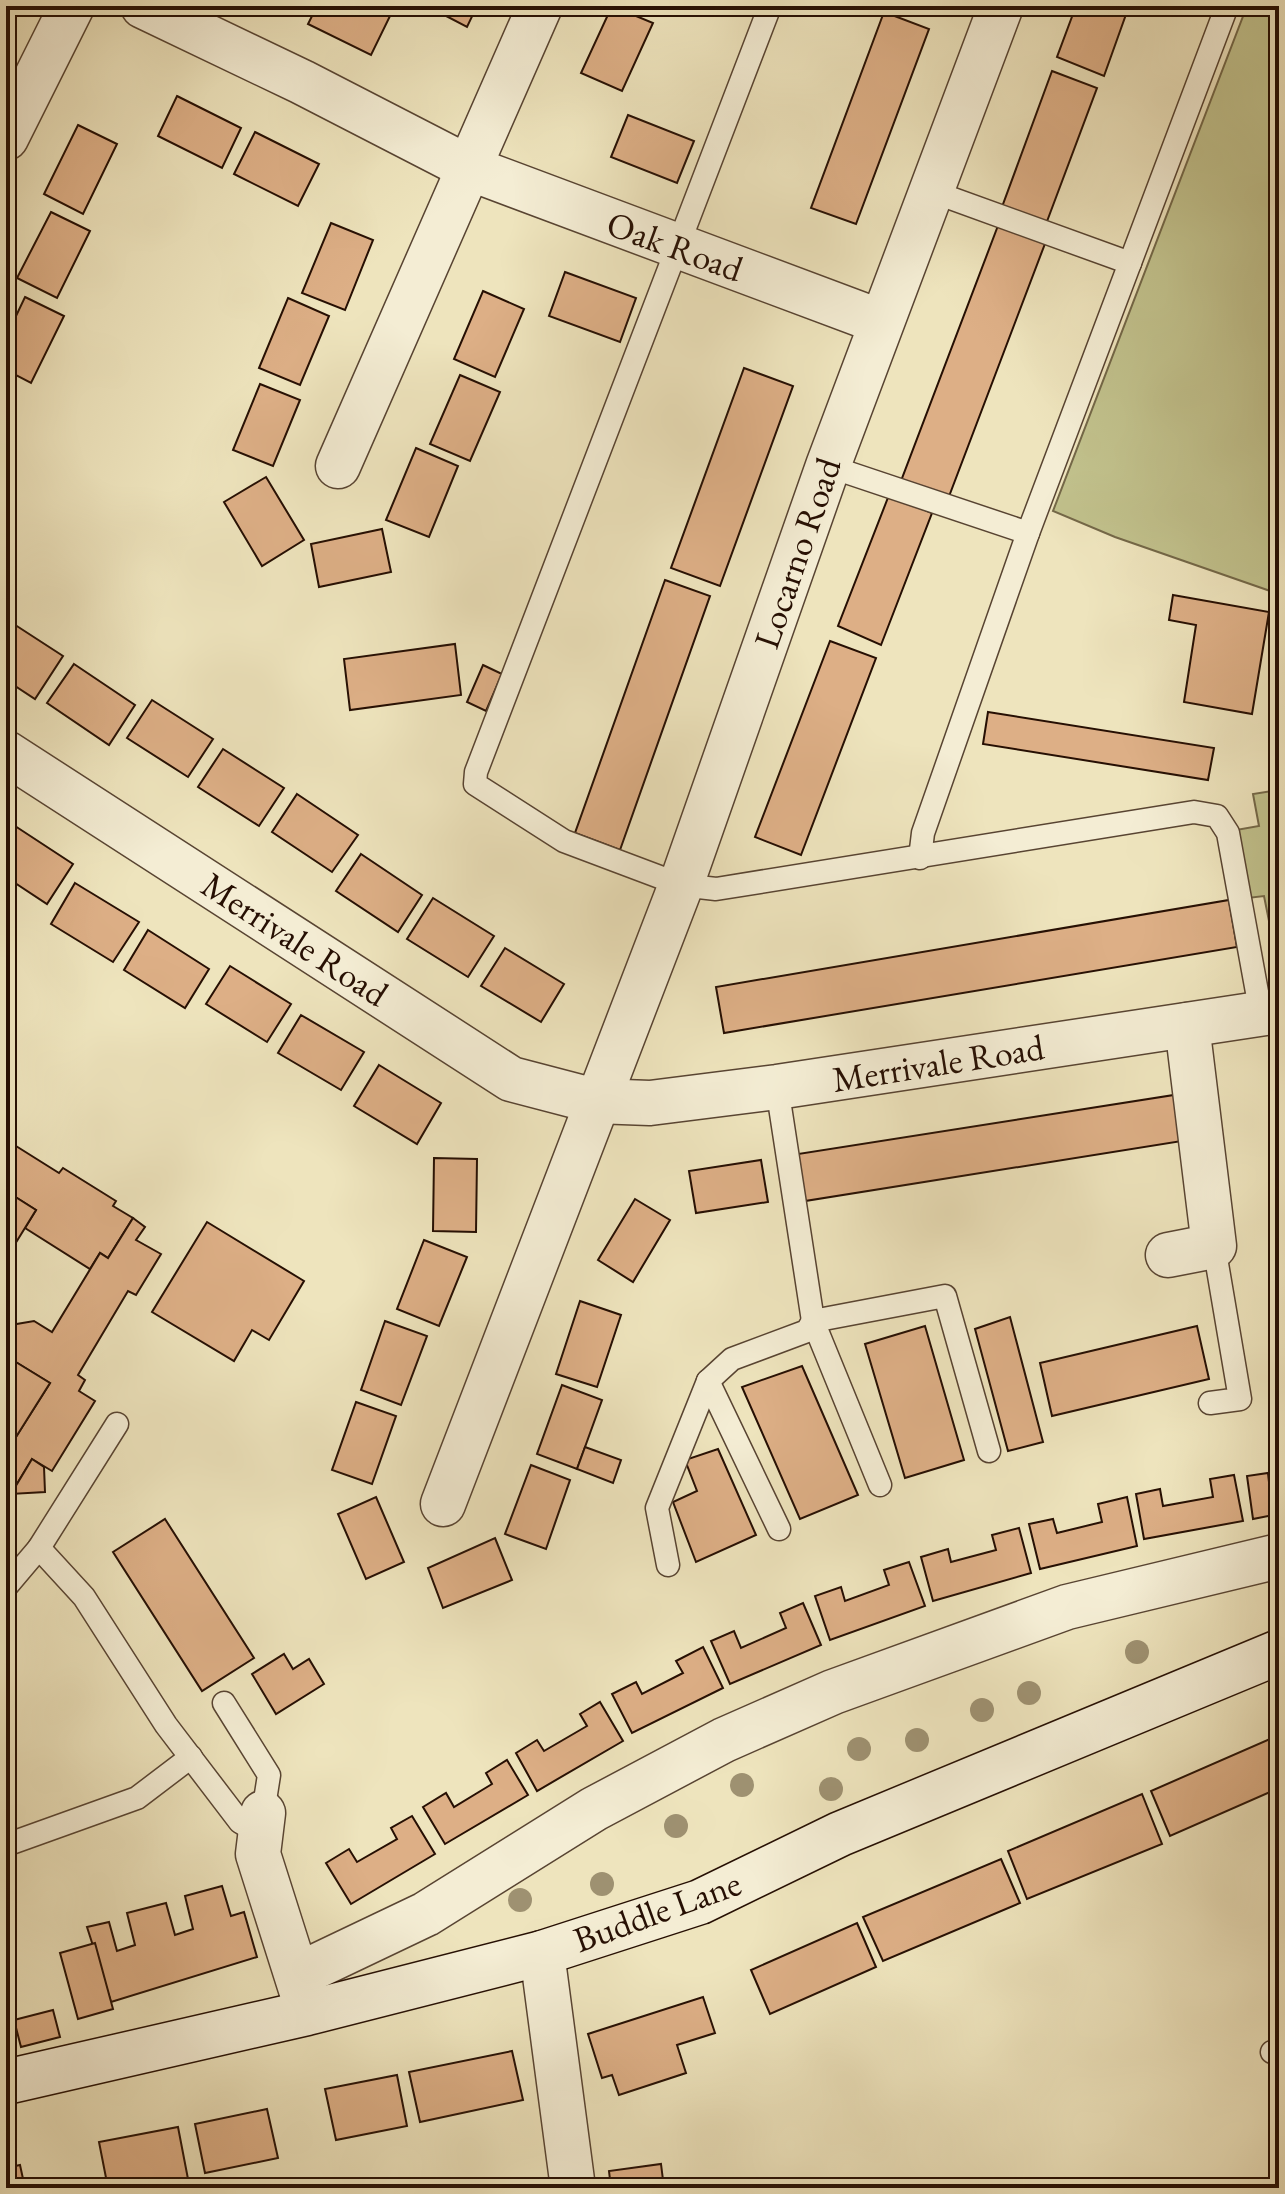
<svg xmlns="http://www.w3.org/2000/svg" width="1285" height="2194" font-family="'EB Garamond',serif">
<style>
.green{fill:#c1c18c;stroke:#746848;stroke-width:2}
.building{fill:#ddaf86;stroke:#260f03;stroke-width:2}
.lines{fill:none;stroke-linecap:round;stroke-linejoin:round}
.lane-casing{stroke:#584432;stroke-width:25}
.street-casing{stroke:#584432;stroke-width:47}
.secondary-casing{stroke:#260f03;stroke-width:47}
.lane{stroke:#f4edd4;stroke-width:22}
.street{stroke:#f4edd4;stroke-width:44}
.secondary{stroke:#f4edd4;stroke-width:44}
.tree{fill:#9e9171}
.labels{text-anchor:middle;dominant-baseline:central;stroke-width:6;stroke-linejoin:round;paint-order:stroke}
.street-label{font-size:36px;fill:#260f03;stroke:#f4edd4}
</style>
<rect width="100%" height="100%" fill="#eee4bd"/>
<filter id="stains"><feTurbulence type="fractalNoise" baseFrequency=".0025" numOctaves="4"/><feColorMatrix values="0 0 0 0 .2 0 0 0 0 .09 0 0 0 0 .02 0 0 0 .5 -.17"/></filter>
<radialGradient id="worn" r=".72"><stop offset=".6" stop-color="#630" stop-opacity="0"/><stop offset="1" stop-color="#630" stop-opacity=".3"/></radialGradient>
<!-- green -->
<g class="green">
<polygon points="1247,6 1279,6 1279,594 1115,537 1053,511"/>
<polygon points="1279,790 1279,925 1270,926 1264,896 1248,898 1236,830 1259,826 1253,794"/>
</g>
<!-- building -->
<g class="building">
<polygon points="317,6 375,6 391,14 371,55 308,24"/>
<polygon points="427,6 477,6 467,27"/>
<polygon points="612,6 653,23 622,91 581,73"/>
<polygon points="1076,6 1129,6 1104,76 1057,57"/>
<polygon points="884,12 929,29 856,224 811,208"/>
<polygon points="1052,71 1097,88 1046,224 1002,207"/>
<polygon points="177,96 241,128 222,168 158,136"/>
<polygon points="628,115 694,141 677,183 611,157"/>
<polygon points="78,125 117,144 83,214 44,194"/>
<polygon points="255,132 319,164 298,206 234,174"/>
<polygon points="51,212 90,231 57,298 17,278"/>
<polygon points="331,223 373,240 345,310 302,293"/>
<polygon points="999,223 1046,241 948,499 901,481"/>
<polygon points="565,272 636,298 620,342 549,316"/>
<polygon points="483,291 524,309 495,377 454,359"/>
<polygon points="25,297 64,316 31,383 6,370 6,337"/>
<polygon points="288,298 329,316 300,385 259,368"/>
<polygon points="744,368 793,386 720,586 671,568"/>
<polygon points="460,375 500,392 470,461 430,444"/>
<polygon points="260,384 300,400 273,466 233,450"/>
<polygon points="416,448 458,466 429,537 386,520"/>
<polygon points="266,477 304,540 262,566 224,502"/>
<polygon points="889,495 932,513 881,645 838,626"/>
<polygon points="382,529 391,572 319,587 311,544"/>
<polygon points="665,580 710,596 620,850 575,833"/>
<polygon points="1173,595 1269,612 1252,714 1184,702 1196,625 1169,620"/>
<polygon points="6,619 63,656 35,699 6,680"/>
<polygon points="830,641 876,658 801,855 755,837"/>
<polygon points="455,644 461,695 350,710 344,659"/>
<polygon points="74,664 135,705 109,745 47,703"/>
<polygon points="483,665 502,674 486,711 467,702"/>
<polygon points="152,700 213,739 188,777 127,738"/>
<polygon points="988,712 1214,748 1208,780 983,744"/>
<polygon points="223,749 284,788 259,826 198,787"/>
<polygon points="297,794 358,835 332,872 272,832"/>
<polygon points="12,824 73,864 47,904 6,877 6,832"/>
<polygon points="361,854 422,895 398,932 336,891"/>
<polygon points="75,883 139,922 113,962 51,924"/>
<polygon points="433,898 494,936 468,977 407,939"/>
<polygon points="1229,900 1237,947 724,1033 716,987"/>
<polygon points="148,930 209,969 185,1008 124,970"/>
<polygon points="505,948 564,984 541,1022 481,986"/>
<polygon points="230,966 291,1004 267,1042 206,1004"/>
<polygon points="301,1015 364,1052 341,1090 278,1053"/>
<polygon points="379,1065 441,1103 417,1144 354,1106"/>
<polygon points="1174,1095 1182,1141 805,1201 798,1154"/>
<polygon points="8,1141 59,1173 63,1168 116,1201 113,1206 133,1218 108,1258 100,1253 90,1269 25,1228 36,1210 6,1191"/>
<polygon points="434,1158 477,1159 476,1232 433,1231"/>
<polygon points="761,1160 768,1202 696,1213 689,1171"/>
<polygon points="6,1191 36,1210 12,1249 6,1246"/>
<polygon points="635,1199 670,1220 633,1282 598,1260"/>
<polygon points="133,1218 145,1227 136,1240 161,1254 136,1295 128,1291 78,1375 85,1380 79,1391 95,1401 52,1471 32,1459 6,1502 6,1431 16,1437 50,1383 6,1356 6,1333 11,1325 34,1321 52,1332 100,1253 108,1258"/>
<polygon points="207,1222 304,1281 269,1340 252,1330 234,1361 152,1312"/>
<polygon points="424,1240 467,1257 439,1326 397,1309"/>
<polygon points="580,1301 621,1315 597,1387 556,1374"/>
<polygon points="1010,1317 1043,1442 1008,1451 975,1329"/>
<polygon points="385,1321 427,1336 401,1405 361,1390"/>
<polygon points="925,1326 964,1460 905,1478 865,1344"/>
<polygon points="1197,1326 1209,1379 1052,1416 1040,1363"/>
<polygon points="6,1356 50,1383 16,1437 6,1431"/>
<polygon points="802,1366 858,1495 800,1519 742,1387"/>
<polygon points="562,1385 602,1400 577,1469 537,1454"/>
<polygon points="356,1402 396,1416 372,1484 332,1470"/>
<polygon points="585,1447 621,1460 613,1483 577,1469"/>
<polygon points="718,1449 756,1535 696,1562 673,1502 697,1491 685,1460"/>
<polygon points="32,1459 44,1467 45,1492 11,1494"/>
<polygon points="531,1465 570,1480 546,1549 505,1534"/>
<polygon points="1268,1473 1269,1482 1279,1480 1279,1514 1253,1519 1247,1476"/>
<polygon points="1234,1475 1243,1521 1144,1539 1136,1494 1160,1489 1163,1506 1213,1497 1210,1479"/>
<polygon points="376,1497 404,1562 366,1579 338,1514"/>
<polygon points="1127,1497 1137,1546 1040,1569 1029,1524 1053,1519 1057,1533 1102,1522 1098,1504"/>
<polygon points="165,1519 254,1658 202,1691 113,1552"/>
<polygon points="1019,1528 1031,1573 933,1601 921,1557 948,1549 951,1562 996,1550 992,1535"/>
<polygon points="495,1538 512,1580 443,1608 428,1568"/>
<polygon points="909,1562 925,1606 830,1640 815,1596 841,1587 845,1601 889,1585 884,1570"/>
<polygon points="803,1603 821,1645 730,1684 711,1641 734,1631 741,1648 786,1628 780,1613"/>
<polygon points="703,1647 723,1688 632,1733 612,1694 636,1682 642,1694 683,1673 676,1661"/>
<polygon points="284,1654 293,1669 309,1659 324,1684 276,1714 252,1674"/>
<polygon points="600,1702 623,1741 537,1791 516,1753 537,1740 544,1751 587,1726 580,1714"/>
<polygon points="1279,1735 1279,1788 1170,1836 1151,1791"/>
<polygon points="507,1760 528,1795 445,1844 423,1807 446,1793 454,1807 492,1784 486,1773"/>
<polygon points="1142,1794 1162,1844 1027,1899 1008,1851"/>
<polygon points="412,1816 435,1854 351,1904 326,1863 349,1849 357,1862 397,1839 391,1828"/>
<polygon points="1001,1859 1020,1903 883,1961 863,1917"/>
<polygon points="222,1886 231,1916 244,1912 257,1957 111,2002 87,1927 109,1922 117,1951 135,1945 127,1913 166,1903 175,1935 193,1929 185,1896"/>
<polygon points="857,1923 876,1967 770,2014 751,1970"/>
<polygon points="95,1943 113,2009 78,2019 60,1953"/>
<polygon points="703,1997 715,2033 677,2045 686,2073 619,2095 612,2075 602,2078 588,2034"/>
<polygon points="53,2010 60,2037 21,2047 14,2020"/>
<polygon points="512,2051 523,2100 420,2122 409,2072"/>
<polygon points="397,2075 407,2126 336,2140 325,2089"/>
<polygon points="267,2109 278,2158 205,2173 195,2124"/>
<polygon points="178,2127 188,2179 144,2188 108,2188 99,2142"/>
<polygon points="661,2164 664,2188 611,2188 609,2171"/>
<polygon points="20,2165 25,2188 6,2188 6,2168"/>
<polygon points="528,2181 529,2188 480,2188"/>
</g>
<g class="lines">
<!-- lane casing -->
<g class="lane-casing">
<g id="lane">
<polyline points="770,6 476,772 475,784 564,841 681,885 716,889 1194,812 1217,816 1228,833 1261,1014"/>
<polyline points="931,191 1130,263"/>
<polyline points="828,466 1028,533"/>
<polyline points="920,858 923,833 1028,533 1227,6"/>
<polyline points="777,1087 813,1321 880,1485"/>
<polyline points="708,1381 779,1529"/>
<polyline points="1210,1403 1240,1399 1214,1246"/>
<polyline points="39,1548 84,1597 166,1725 240,1822 259,1833"/>
<polyline points="668,1565 657,1508 708,1381 732,1359 807,1331 813,1321 945,1296 989,1451"/>
<polyline points="6,1587 39,1548 117,1424"/>
<polyline points="224,1703 269,1775 263,1813"/>
<polyline points="6,1845 137,1798 191,1757"/>
<polyline points="1272,2052 1279,2050"/>
</g>
</g>
<!-- street casing -->
<g class="street-casing">
<g id="street">
<polyline points="143,6 302,82 469,168 881,322"/>
<polyline points="6,138 72,6"/>
<polyline points="338,466 540,6"/>
<polyline points="6,753 511,1079 595,1101 650,1103 777,1087 1279,1011"/>
<polyline points="1168,1255 1214,1246 1187,1025"/>
<polyline points="443,1504 681,885 828,466 1001,6"/>
<polyline points="263,1813 258,1854 305,2002"/>
<polyline points="542,1953 573,2188"/>
<polyline points="298,1975 426,1914 594,1809 724,1740 833,1692 1067,1607 1279,1556"/>
</g>
</g>
<!-- secondary casing -->
<g class="secondary-casing">
<polyline id="secondary" points="6,2082 307,2013 542,1953 700,1902 840,1834 1279,1652"/>
</g>
<!-- lane -->
<use href="#lane" class="lane"/>
<!-- street -->
<use href="#street" class="street"/>
<!-- secondary -->
<use href="#secondary" class="secondary"/>
</g>
<!-- trees -->
<g class="tree">
<circle cx="1137" cy="1652" r="12"/>
<circle cx="1029" cy="1693" r="12"/>
<circle cx="982" cy="1710" r="12"/>
<circle cx="917" cy="1740" r="12"/>
<circle cx="859" cy="1749" r="12"/>
<circle cx="742" cy="1785" r="12"/>
<circle cx="831" cy="1789" r="12"/>
<circle cx="676" cy="1826" r="12"/>
<circle cx="602" cy="1884" r="12"/>
<circle cx="520" cy="1900" r="12"/>
</g>
<g class="labels">
<!-- street labels -->
<g class="street-label">
<text transform="translate(675 246) rotate(20)">Oak Road</text>
<text transform="translate(797 553) rotate(-71)">Locarno Road</text>
<text transform="translate(295 939) rotate(33)">Merrivale Road</text>
<text transform="translate(938 1063) rotate(-9)">Merrivale Road</text>
<text transform="translate(657 1911) rotate(-20)">Buddle Lane</text>
</g>
</g>
<!-- margin -->
<rect width="1285" height="2194" fill="none" stroke="#eee4bd" stroke-width="32"/>
<rect x="8" y="8" width="1269" height="2178" fill="none" stroke="#260f03" stroke-width="4"/>
<rect x="16" y="16" width="1253" height="2162" fill="none" stroke="#260f03" stroke-width="2"/>
<rect width="100%" height="100%" filter="url(#stains)"/>
<rect width="100%" height="100%" fill="url(#worn)"/>
</svg>
